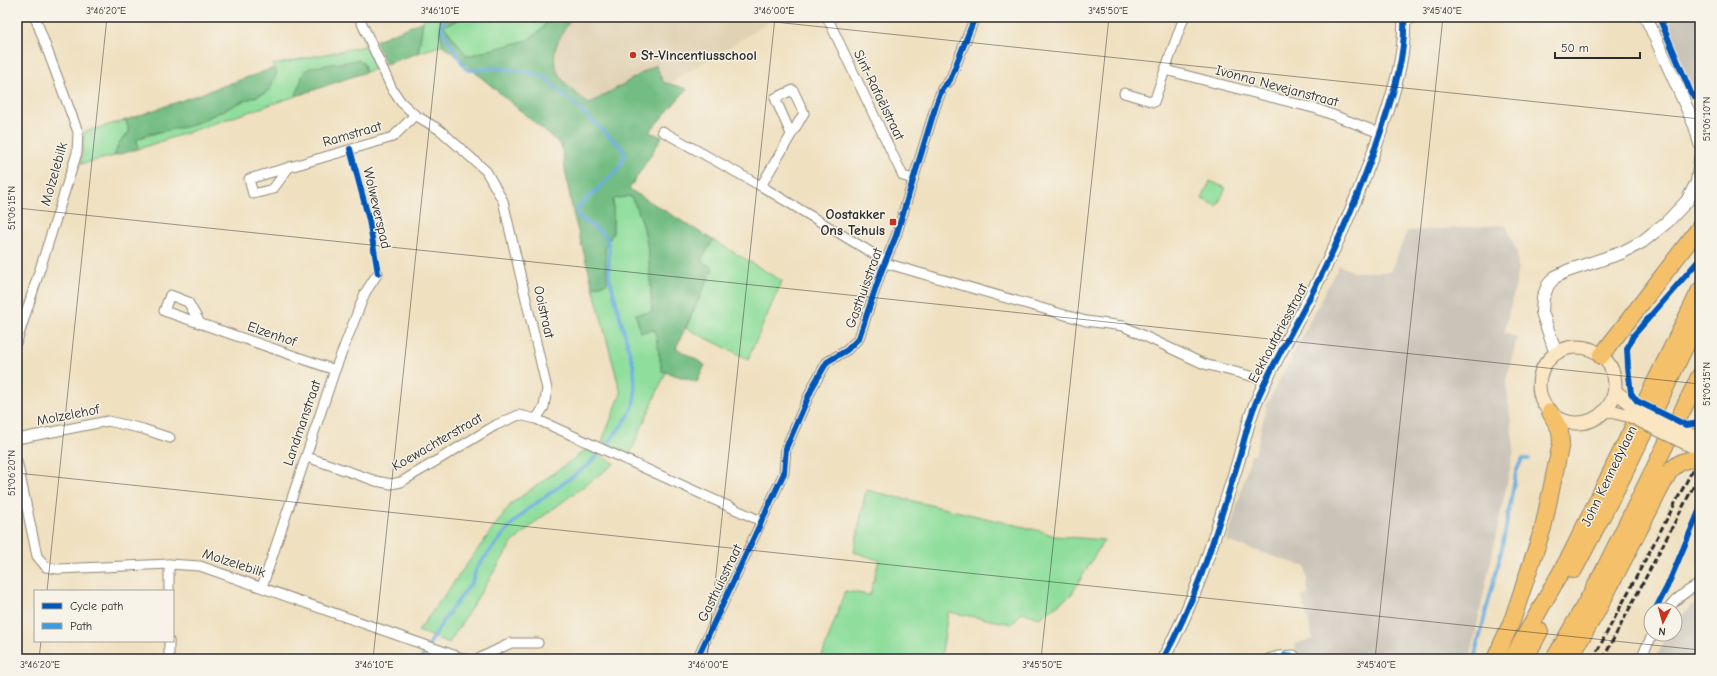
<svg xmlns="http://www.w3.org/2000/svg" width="1717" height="676" font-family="'Comic Neue',sans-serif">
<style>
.built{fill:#e0d2b4}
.industrial{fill:#c9c3b8}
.green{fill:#8fde9c;stroke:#5d8464}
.forest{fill:#73bd84;stroke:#4f7458}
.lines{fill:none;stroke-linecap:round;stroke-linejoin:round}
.stream{stroke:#6bade0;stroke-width:3.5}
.minor-casing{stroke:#8d8676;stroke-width:11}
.tertiary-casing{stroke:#8d8676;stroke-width:14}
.secondary-casing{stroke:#8d8676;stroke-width:15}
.trunk-casing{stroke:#8d8676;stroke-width:18}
.minor{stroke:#fff;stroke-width:9}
.tertiary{stroke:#fff;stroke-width:12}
.secondary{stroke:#fbe6c4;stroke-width:13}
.trunk{stroke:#f4c16b;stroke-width:16}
.rail{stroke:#2b2b2b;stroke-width:3;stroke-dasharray:6 3;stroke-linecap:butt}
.secondary-bridge-casing{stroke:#8d8676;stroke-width:15;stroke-linecap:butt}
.trunk-bridge-casing{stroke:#8d8676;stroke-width:18;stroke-linecap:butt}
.secondary-bridge{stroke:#fbe6c4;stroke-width:13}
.trunk-bridge{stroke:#f4c16b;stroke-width:16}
.quiet{stroke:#3d9ce1;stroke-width:5;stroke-dasharray:10 5;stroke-linecap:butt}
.cycleway-casing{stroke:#f7f3e8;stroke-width:8}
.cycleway{stroke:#0057b8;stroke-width:6}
.ticks{fill:none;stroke:#2b2b2b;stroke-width:1;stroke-opacity:0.45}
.poi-dot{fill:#c8321e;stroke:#f7f3e8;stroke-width:1.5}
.labels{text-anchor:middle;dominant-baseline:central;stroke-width:3;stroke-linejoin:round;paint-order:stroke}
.poi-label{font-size:14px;font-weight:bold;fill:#2b2b2b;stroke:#f7f3e8;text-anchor:start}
.street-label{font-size:14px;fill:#2b2b2b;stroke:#f7f3e8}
.neatline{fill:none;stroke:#2b2b2b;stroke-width:1.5}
.ticks-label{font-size:10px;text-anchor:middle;fill:#2b2b2b}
</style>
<rect width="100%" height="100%" fill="#f7f3e8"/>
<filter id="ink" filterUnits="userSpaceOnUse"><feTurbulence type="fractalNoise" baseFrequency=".025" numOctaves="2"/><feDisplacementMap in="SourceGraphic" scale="8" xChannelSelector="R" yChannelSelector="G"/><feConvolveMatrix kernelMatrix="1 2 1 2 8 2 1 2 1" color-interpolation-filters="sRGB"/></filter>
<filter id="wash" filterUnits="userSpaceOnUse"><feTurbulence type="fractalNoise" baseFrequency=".012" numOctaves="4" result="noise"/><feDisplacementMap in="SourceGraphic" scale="16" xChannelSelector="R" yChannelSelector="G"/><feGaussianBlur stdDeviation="0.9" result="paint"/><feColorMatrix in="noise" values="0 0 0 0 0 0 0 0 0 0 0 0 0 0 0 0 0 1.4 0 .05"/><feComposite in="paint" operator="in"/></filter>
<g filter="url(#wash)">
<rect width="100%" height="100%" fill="#efe0c0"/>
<!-- built -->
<polygon class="built" points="562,17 778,17 602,125 545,72"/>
<!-- industrial -->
<g class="industrial">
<polygon points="1663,17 1700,17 1700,97 1695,93 1690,83"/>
<polygon points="1506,225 1517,252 1518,275 1504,333 1517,338 1506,380 1514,450 1470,659 1299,659 1294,644 1313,639 1302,597 1308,595 1306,567 1227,541 1251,455 1255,455 1267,404 1339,265 1353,272 1391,272 1407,231"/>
<polygon points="1700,602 1700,659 1655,659 1669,634 1675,634 1676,621 1693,605"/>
</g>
<!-- green -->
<g class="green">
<polygon points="426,17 441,17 440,32 443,45 418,53 423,21"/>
<polygon points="459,17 549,17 543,28 528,40 467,56 444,26 458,20"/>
<polygon points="364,46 377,68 366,72 363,62 304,71 296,96 138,149 137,139 214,115 241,102 265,93 277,73 272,65"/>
<polygon points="126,120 129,132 120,141 114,156 81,164 84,132"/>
<polygon points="1210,181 1226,188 1217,206 1202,199"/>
<path d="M 630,196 C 652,229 649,274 652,312 L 636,314 L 640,332 L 655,330 L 662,371 L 666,372 L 630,454 L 602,441 L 621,394 L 593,287 L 607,283 L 605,246 L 613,233 L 613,199 Z"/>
<polygon points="713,240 782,281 748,359 686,328 713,268 701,261"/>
<polygon points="587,449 615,463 538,520 512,543 449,643 418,631 511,504"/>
<polygon points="866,490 1041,531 1054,536 1104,540 1071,595 1039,618 1022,612 1012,624 948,612 941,659 821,659 845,591 870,595 879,560 854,552"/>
</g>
<!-- forest -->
<g class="forest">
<path d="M 441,17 L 459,17 L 458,20 L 444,26 L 467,56 L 528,40 L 543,28 L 549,17 L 572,17 C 567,26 559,37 556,47 C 548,74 571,89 589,104 L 656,65 L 663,82 L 687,89 L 649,132 L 662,137 L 629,189 L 713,240 L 701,261 L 713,268 L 676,348 L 705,365 L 697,382 L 662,371 L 655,330 L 640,332 L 636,314 L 652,312 C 649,274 652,229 630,196 L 613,199 L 613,233 L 605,246 L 607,283 L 593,287 L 572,209 L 561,145 L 443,45 L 440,32 Z"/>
<polygon points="423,21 418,53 386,64 375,41"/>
<polygon points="358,60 363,62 366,72 296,96 304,71 313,67"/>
<polygon points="274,68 277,73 270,89 265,93 241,102 190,126 148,134 137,139 138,149 114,156 120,141 129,133 126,120"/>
</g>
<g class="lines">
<!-- stream -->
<g class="stream">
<path d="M 421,659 L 443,621 L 472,582 L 477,567 L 512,524 L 527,510 L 588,465 L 607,445 L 627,418 L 633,407 L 635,394 L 634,368 L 609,276 L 609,246 L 606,236 L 578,216 L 578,207 L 618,170 L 625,154 L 622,148 L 543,76 C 527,71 510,69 494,68 C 485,68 474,73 466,69 L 442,30 L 444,17"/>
<polyline points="1474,659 1502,548 1516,472 1522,459 1529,459"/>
</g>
</g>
</g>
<g filter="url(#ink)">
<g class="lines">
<!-- minor casing -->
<g class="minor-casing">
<g id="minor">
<polyline points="359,17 392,89 401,102 415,115 440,130 486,171 503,201 547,389 544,407 536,419"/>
<polyline points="827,17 903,176 913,179"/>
<polyline points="1184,17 1165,70 1317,109 1380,133"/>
<polyline points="1405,21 1416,17"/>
<polyline points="1124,93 1154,102 1165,70"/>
<polyline points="662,131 761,186 877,256 885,263 1086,321 1123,326 1204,364 1266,380"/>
<polyline points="289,167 273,189 253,194 249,179 393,137 415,115"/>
<polyline points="761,186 804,113 793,90 775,98 791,134"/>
<polyline points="200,323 188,302 170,295 164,311 335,370"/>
<polyline points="17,341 77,153 78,132 35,17"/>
<polyline points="17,439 108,421 143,429 170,438"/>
<polyline points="307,457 376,481 391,484 401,482 496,425 519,415 536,419 761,521"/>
<polyline points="17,461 37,556 46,567 58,569 169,564 200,566 465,659"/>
<polyline points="169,564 169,591"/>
<polyline points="262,587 335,370 365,293 378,273"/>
<path d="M 1668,610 C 1675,598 1688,590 1700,584"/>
<polyline points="169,641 169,659"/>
<polyline points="478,659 511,643 538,643"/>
<polyline points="697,659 784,473 786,448 813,386 827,362 847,350 859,338 881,272 896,236 936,105 942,89 950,80 975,17"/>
<polyline points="1268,659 1278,656 1294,655"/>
<polyline points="1640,659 1653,634"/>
</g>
</g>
<!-- tertiary casing -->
<g class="tertiary-casing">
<g id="tertiary">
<polyline points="1646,17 1695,126 1700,144"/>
<polyline points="1556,354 1542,312 1543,298 1548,285 1555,277 1567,271 1621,253 1642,242 1667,222 1687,201 1697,182 1700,160"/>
<path d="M 1163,659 C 1198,597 1217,529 1238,462 C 1244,442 1248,421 1256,402 C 1272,364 1294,329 1313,291 C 1341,238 1364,182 1383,125 C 1394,92 1406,53 1404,17"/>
</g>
</g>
<!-- secondary casing -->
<g class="secondary-casing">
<g id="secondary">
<circle cx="1577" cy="385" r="38"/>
<polyline points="1615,391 1635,407"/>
<polyline points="1606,410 1631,416"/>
</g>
</g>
<!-- trunk casing -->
<g class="trunk-casing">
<g id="trunk">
<polyline points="1601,356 1700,227"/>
<polyline points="1574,570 1622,478 1700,316"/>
<polyline points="1495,659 1512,621 1543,528 1561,443 1560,430 1550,412"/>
<polyline points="1512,659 1571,554 1700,290"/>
<polyline points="1525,659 1540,631"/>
<polyline points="1554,659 1600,578 1700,375"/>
<polyline points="1569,659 1596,613 1669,472"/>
</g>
</g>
<!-- minor -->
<use href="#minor" class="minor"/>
<!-- tertiary -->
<use href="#tertiary" class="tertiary"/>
<!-- secondary -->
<use href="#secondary" class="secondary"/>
<!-- trunk -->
<use href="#trunk" class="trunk"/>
<!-- rail -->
<g class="rail">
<polyline points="1593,659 1700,456"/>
<polyline points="1603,659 1700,474"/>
</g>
<!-- secondary-bridge casing -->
<g class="secondary-bridge-casing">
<g id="secondary-bridge">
<polyline points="1635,407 1700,440"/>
<polyline points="1631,416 1700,450"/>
</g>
</g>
<!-- trunk-bridge casing -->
<g class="trunk-bridge-casing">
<path id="trunk-bridge" d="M 1669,472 C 1679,462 1685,458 1700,460"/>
</g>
<!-- secondary-bridge -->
<use href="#secondary-bridge" class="secondary-bridge"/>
<!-- trunk-bridge -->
<use href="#trunk-bridge" class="trunk-bridge"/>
<!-- quiet -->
<path class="quiet" d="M 1268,659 C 1280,655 1292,652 1303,659"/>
<!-- cycleway casing -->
<g class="cycleway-casing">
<g id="cycleway">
<polyline points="1659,17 1691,93 1700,101"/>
<polyline points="350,149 369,220 378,273"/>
<polyline points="1700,259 1633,336 1627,349 1628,367 1631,393 1637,401 1686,425 1700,423"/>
<polyline points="1655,610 1667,587 1700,509"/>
<polyline points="697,659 784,473 786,448 813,386 827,362 847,350 859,338 881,272 896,236 936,105 942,89 950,80 975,17"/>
<path d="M 1163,659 C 1198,597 1217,529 1238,462 C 1244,442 1248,421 1256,402 C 1272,364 1294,329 1313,291 C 1341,238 1364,182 1383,125 C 1394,92 1406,53 1404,17"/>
</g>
</g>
<!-- cycleway -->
<use href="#cycleway" class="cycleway"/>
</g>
</g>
<!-- ticks -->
<path class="ticks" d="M 727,17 L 1700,119M 17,208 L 1700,384M 17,473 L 1700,650M 47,591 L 107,17M 39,659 L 41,641M 373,659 L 441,17M 707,659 L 775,17M 1041,659 L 1109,17M 1375,659 L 1443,17"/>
<!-- markers -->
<g class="poi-dot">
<circle cx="633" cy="55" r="4"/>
<rect x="889" y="218" width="8" height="8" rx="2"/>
</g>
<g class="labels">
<!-- poi labels -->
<g class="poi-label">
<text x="641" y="55">St-Vincentiusschool</text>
<text x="885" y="214" text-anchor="end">Oostakker<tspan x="885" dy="16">Ons Tehuis</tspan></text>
</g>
<!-- street labels -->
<g class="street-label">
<text transform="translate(1277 86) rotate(15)">Ivonna Nevejanstraat</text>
<text transform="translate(879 95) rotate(64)">Sint-Rafaëlstraat</text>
<text transform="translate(352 134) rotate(-16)">Ramstraat</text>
<text transform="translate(54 174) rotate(-74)">Molzelebilk</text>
<text transform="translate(377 208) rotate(77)">Wolweverspad</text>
<text transform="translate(864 288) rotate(-70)">Gasthuisstraat</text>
<text transform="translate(544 312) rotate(77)">Ooistraat</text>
<text transform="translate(1278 333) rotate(-62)">Eekhoutdriesstraat</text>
<text transform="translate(272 334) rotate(19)">Elzenhof</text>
<text transform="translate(68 415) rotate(-11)">Molzelehof</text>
<text transform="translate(302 423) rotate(-71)">Landmanstraat</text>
<text transform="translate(437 442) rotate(-30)">Koewachterstraat</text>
<text transform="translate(1609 476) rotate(-64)">John Kennedylaan</text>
<text transform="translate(234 563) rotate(18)">Molzelebilk</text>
<text transform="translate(720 583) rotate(-64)">Gasthuisstraat</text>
</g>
</g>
<!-- margin -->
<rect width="1717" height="676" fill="none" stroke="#f7f3e8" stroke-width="44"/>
<!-- legend -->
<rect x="34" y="590" width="140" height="52" fill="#f7f3e8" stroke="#a5a39c"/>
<rect x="42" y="603" width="20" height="6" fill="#0057b8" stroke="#a5a39c"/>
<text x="70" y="610" font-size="12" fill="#2b2b2b">Cycle path</text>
<rect x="42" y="623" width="20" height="6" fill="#3d9ce1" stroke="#a5a39c"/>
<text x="70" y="630" font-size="12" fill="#2b2b2b">Path</text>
<!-- north arrow -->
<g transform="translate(1663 622) rotate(186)"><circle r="19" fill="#f7f3e8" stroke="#a5a39c"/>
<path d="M0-3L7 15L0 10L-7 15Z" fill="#c8321e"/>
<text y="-6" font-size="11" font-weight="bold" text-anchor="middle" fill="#2b2b2b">N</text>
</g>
<!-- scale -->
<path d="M1555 52v6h85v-6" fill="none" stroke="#2b2b2b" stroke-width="2"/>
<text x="1561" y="52" font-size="12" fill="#2b2b2b" stroke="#f7f3e8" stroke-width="3" paint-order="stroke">50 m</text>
<rect x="22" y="22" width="1673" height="632" class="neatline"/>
<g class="ticks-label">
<text x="106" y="14">3°46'20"E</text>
<text x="440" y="14">3°46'10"E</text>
<text x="774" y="14">3°46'00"E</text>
<text x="1108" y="14">3°45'50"E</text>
<text x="1442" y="14">3°45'40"E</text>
<text transform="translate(1706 119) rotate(-90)" y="4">51°06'10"N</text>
<text transform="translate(11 208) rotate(-90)" y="4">51°06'15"N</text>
<text transform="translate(1706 384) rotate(-90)" y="4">51°06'15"N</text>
<text transform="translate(11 473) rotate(-90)" y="4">51°06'20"N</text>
<text x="40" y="668">3°46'20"E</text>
<text x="374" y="668">3°46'10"E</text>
<text x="708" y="668">3°46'00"E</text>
<text x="1042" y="668">3°45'50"E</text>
<text x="1376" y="668">3°45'40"E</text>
</g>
</svg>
